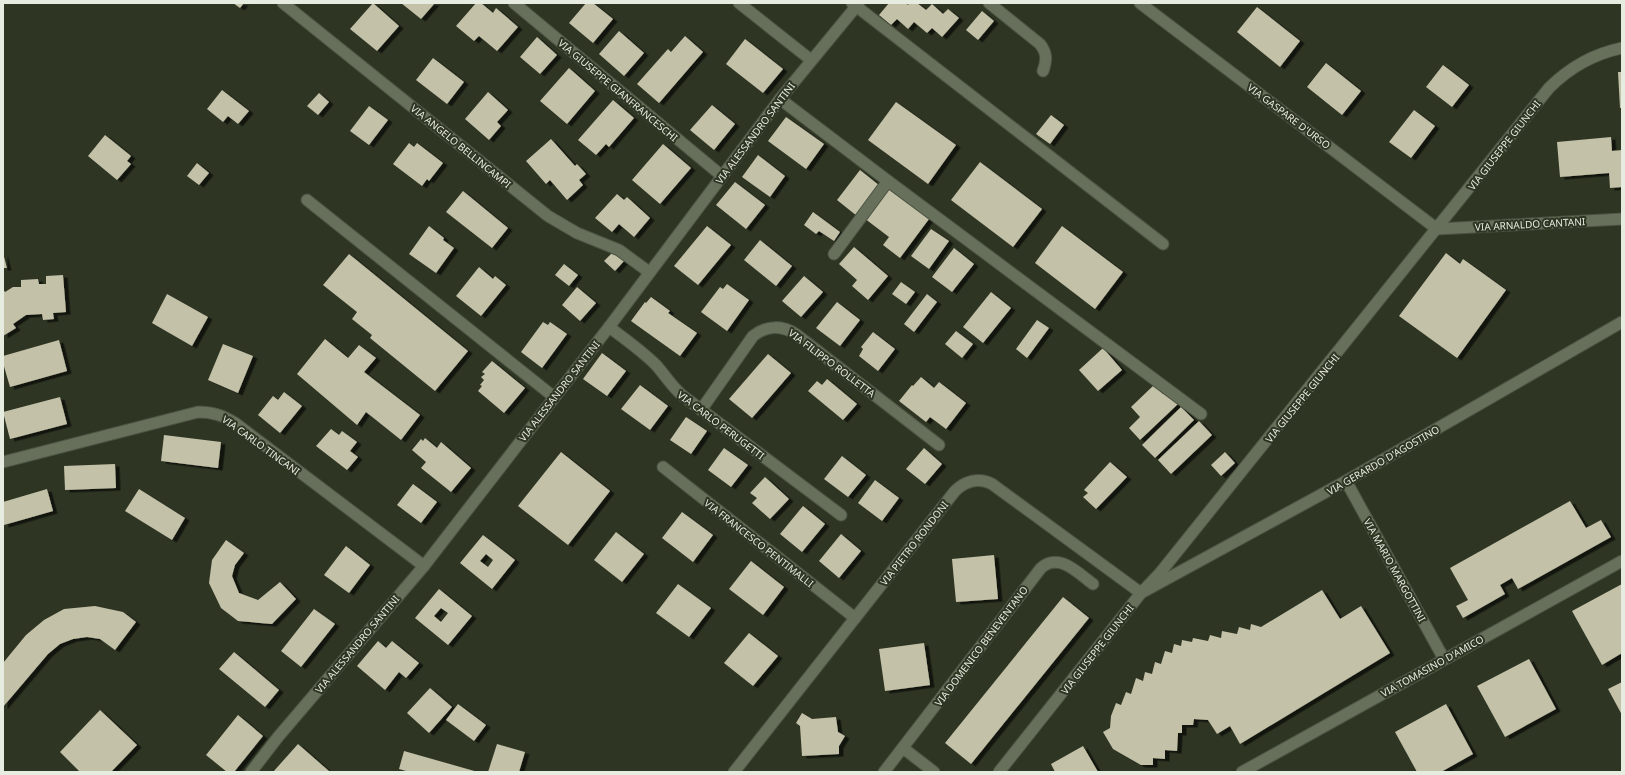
<svg xmlns="http://www.w3.org/2000/svg" width="1625" height="775" font-family="'Noto Sans',sans-serif">
<style>
.building{fill:#c3c1a8;fill-rule:evenodd;filter:url(#shadow)}
.lines{fill:none;stroke-linecap:round;stroke-linejoin:round}
.minor-casing{stroke:#4c5342;stroke-width:13}
.minor{stroke:#67705b;stroke-width:11}
.labels{text-anchor:middle;dominant-baseline:central;stroke-width:4;stroke-linejoin:round;paint-order:stroke}
.street-label{font-size:10px;fill:#e7ece0;stroke:#2e3523}
</style>
<defs>
<filter id="shadow"><feDropShadow dx="4.5" dy="2.5" stdDeviation="0" flood-color="#0009"/></filter>
</defs>
<rect width="100%" height="100%" fill="#2e3523"/>
<!-- building -->
<g class="building">
<polygon points="233,3 244,3 240,8"/>
<polygon points="373,3 399,26 377,51 350,29"/>
<polygon points="401,3 435,3 421,19"/>
<polygon points="476,3 481,3 493,13 496,8 518,27 497,51 479,36 474,41 456,26"/>
<polygon points="586,3 593,3 613,19 593,43 569,23"/>
<polygon points="889,3 906,3 908,5 909,3 917,3 926,10 932,4 943,14 948,9 959,18 942,37 932,28 927,33 914,22 908,29 897,19 891,25 879,15"/>
<polygon points="1257,7 1300,41 1280,67 1237,32"/>
<polygon points="982,11 994,21 978,40 966,30"/>
<polygon points="619,31 644,53 624,76 599,54"/>
<polygon points="685,36 703,52 659,103 637,84 668,49 671,52"/>
<polygon points="537,37 557,55 540,74 520,57"/>
<polygon points="745,39 783,69 763,93 726,64"/>
<polygon points="433,58 464,82 447,104 416,80"/>
<polygon points="1326,63 1361,91 1342,115 1307,87"/>
<polygon points="1443,65 1469,85 1452,107 1426,87"/>
<polygon points="569,68 595,91 567,124 540,101"/>
<polygon points="1618,72 1622,72 1622,108 1620,108"/>
<polygon points="222,90 249,111 238,124 228,116 223,122 207,109"/>
<polygon points="488,92 508,110 497,122 501,126 489,140 465,119"/>
<polygon points="319,93 329,102 318,115 307,106"/>
<polygon points="613,100 634,118 609,147 606,144 596,155 578,140"/>
<polygon points="896,102 956,145 928,184 868,140"/>
<polygon points="712,105 735,124 714,150 690,130"/>
<polygon points="369,106 388,120 369,145 350,131"/>
<polygon points="1414,110 1435,126 1411,158 1389,142"/>
<polygon points="1051,115 1064,125 1050,144 1036,134"/>
<polygon points="786,117 824,144 806,169 768,141"/>
<polygon points="105,135 131,156 127,161 131,164 117,180 88,156"/>
<polygon points="1611,137 1612,151 1622,150 1622,187 1610,188 1609,173 1560,177 1557,142"/>
<polygon points="551,139 575,166 577,164 586,174 579,180 583,185 567,200 550,180 546,184 526,161"/>
<polygon points="409,143 414,147 417,143 443,163 429,181 427,179 422,186 393,164"/>
<polygon points="663,144 691,168 660,204 632,180"/>
<polygon points="758,155 785,176 770,197 742,177"/>
<polygon points="980,162 1042,209 1013,247 951,200"/>
<polygon points="197,163 209,173 199,185 187,176"/>
<polygon points="860,170 880,186 857,216 837,200"/>
<polygon points="735,182 765,205 746,229 716,205"/>
<polygon points="887,188 929,219 900,258 883,245 889,237 864,218"/>
<polygon points="463,191 508,228 492,248 446,212"/>
<polygon points="617,194 624,200 627,197 650,218 634,237 619,224 612,232 595,218"/>
<polygon points="813,212 840,232 834,241 819,231 816,234 804,225"/>
<polygon points="429,226 444,238 443,240 454,248 436,273 409,254"/>
<polygon points="707,226 731,245 698,285 674,266"/>
<polygon points="1062,226 1123,272 1095,309 1035,263"/>
<polygon points="931,229 949,241 929,269 911,256"/>
<polygon points="760,240 792,266 776,286 744,260"/>
<polygon points="854,247 888,276 868,300 852,286 857,280 839,264"/>
<polygon points="954,248 974,264 952,292 932,277"/>
<polygon points="614,251 624,261 615,271 604,261"/>
<polygon points="3,253 7,268 3,268"/>
<polygon points="1446,253 1460,264 1463,259 1506,290 1457,358 1399,316"/>
<polygon points="349,254 468,351 435,391 370,338 372,335 352,319 357,312 323,285"/>
<polygon points="564,264 578,275 569,286 555,275"/>
<polygon points="479,267 493,279 495,276 506,285 481,316 456,296"/>
<polygon points="63,275 66,312 53,313 54,319 43,320 42,314 26,315 13,324 16,328 3,336 3,289 5,292 13,287 21,287 21,280 38,279 39,284 46,284 46,276"/>
<polygon points="804,276 823,292 801,317 782,301"/>
<polygon points="901,282 915,292 906,304 892,294"/>
<polygon points="727,284 749,300 727,331 701,312 720,287 723,289"/>
<polygon points="577,287 596,303 580,321 562,305"/>
<polygon points="991,292 1011,308 983,343 963,327"/>
<polygon points="167,294 208,317 192,346 152,323"/>
<polygon points="927,294 937,302 914,332 904,324"/>
<polygon points="651,297 670,311 668,313 697,333 680,356 631,321 645,302 646,303"/>
<polygon points="837,302 860,320 840,346 816,328"/>
<polygon points="1037,320 1049,328 1027,358 1016,349"/>
<polygon points="543,322 548,325 550,322 567,334 542,368 521,352"/>
<polygon points="956,331 973,344 962,358 945,344"/>
<polygon points="873,332 895,349 878,371 859,356 863,349 861,347"/>
<polygon points="325,339 348,358 359,345 376,358 364,372 420,415 401,440 366,412 357,425 297,374"/>
<polygon points="59,340 67,371 10,387 3,363 3,356"/>
<polygon points="223,344 253,356 238,393 208,380"/>
<polygon points="1103,348 1122,370 1098,391 1079,370"/>
<polygon points="602,353 626,371 607,396 583,379"/>
<polygon points="768,354 791,373 752,418 729,399"/>
<polygon points="492,361 525,388 504,413 478,391 482,386 480,385 484,380 481,377 485,374 482,372"/>
<polygon points="921,377 934,388 939,382 966,403 946,429 930,417 926,422 899,401 912,385 913,386"/>
<polygon points="827,379 857,404 843,420 808,391 817,381 822,385"/>
<polygon points="640,385 668,406 650,430 621,409"/>
<polygon points="1154,385 1163,394 1166,392 1178,404 1140,440 1129,428 1140,417 1131,407"/>
<polygon points="284,392 302,406 280,433 258,415 273,396 278,400"/>
<polygon points="60,397 67,424 10,439 3,412"/>
<polygon points="1181,407 1194,420 1155,458 1142,445"/>
<polygon points="686,417 707,431 691,454 670,440"/>
<polygon points="1199,421 1212,435 1171,474 1158,460"/>
<polygon points="331,429 339,435 342,431 357,442 350,451 358,457 347,470 316,446"/>
<polygon points="164,435 221,442 218,468 161,461"/>
<polygon points="425,438 437,448 441,442 471,468 451,492 421,468 426,462 412,450 421,439 423,441"/>
<polygon points="724,448 748,465 731,487 708,470"/>
<polygon points="924,448 942,464 925,484 906,469"/>
<polygon points="561,452 610,491 568,545 518,506"/>
<polygon points="1225,452 1235,463 1221,476 1211,465"/>
<polygon points="842,456 866,475 848,497 824,479"/>
<polygon points="1110,462 1127,477 1096,509 1083,497 1088,493 1084,490"/>
<polygon points="115,464 116,488 65,490 64,466"/>
<polygon points="765,477 789,499 770,519 752,503 757,498 750,493"/>
<polygon points="875,480 899,498 882,521 858,503"/>
<polygon points="413,484 437,502 421,523 397,505"/>
<polygon points="47,489 53,511 4,525 3,502"/>
<polygon points="139,489 185,518 172,540 125,511"/>
<polygon points="1570,501 1586,528 1601,520 1611,537 1518,589 1512,578 1500,585 1505,594 1463,618 1456,606 1468,600 1450,568"/>
<polygon points="803,506 825,524 802,552 780,534"/>
<polygon points="682,512 713,535 693,562 662,538"/>
<polygon points="616,532 644,554 622,582 594,560"/>
<polygon points="841,534 861,551 839,578 819,561"/>
<path d="M 483,535 L 515,560 L 492,589 L 460,563 ZM 486,554 L 493,560 L 488,567 L 480,561 Z"/>
<polygon points="226,540 244,553 235,565 232,576 239,593 258,600 280,582 296,599 272,624 238,621 221,608 209,583 212,560"/>
<polygon points="346,546 370,565 349,593 324,575"/>
<polygon points="994,555 998,599 956,602 952,559"/>
<polygon points="751,561 784,587 763,615 729,589"/>
<polygon points="678,584 711,608 689,637 656,613"/>
<polygon points="1622,584 1622,653 1602,665 1572,611"/>
<path d="M 439,589 L 472,616 L 448,645 L 415,618 ZM 441,608 L 448,613 L 441,622 L 434,616 Z"/>
<polygon points="1322,590 1340,619 1361,606 1390,653 1240,744 1230,726 1217,734 1208,720 1194,719 1193,725 1182,725 1182,733 1178,733 1177,751 1165,750 1165,759 1153,758 1153,765 1141,765 1113,749 1103,732 1110,728 1111,716 1116,703 1121,705 1126,692 1131,694 1136,678 1143,681 1145,672 1152,674 1155,662 1161,664 1165,651 1172,653 1174,644 1181,646 1182,640 1192,642 1193,638 1208,641 1210,635 1221,638 1222,631 1237,634 1239,627 1250,630 1251,624 1261,627"/>
<polygon points="1063,597 1089,618 971,764 945,743"/>
<polygon points="95,606 123,612 136,622 115,650 100,639 87,637 73,639 60,644 48,654 3,707 3,663 26,635 44,620 64,609"/>
<polygon points="314,609 335,624 301,667 281,651"/>
<polygon points="749,633 778,656 753,686 724,663"/>
<polygon points="378,641 386,648 392,641 419,663 406,678 399,672 385,690 357,666"/>
<polygon points="924,643 930,685 885,691 879,649"/>
<polygon points="234,652 279,690 265,707 219,669"/>
<polygon points="1529,659 1556,709 1505,737 1477,686"/>
<polygon points="1622,682 1622,715 1608,689"/>
<polygon points="430,688 452,707 429,733 407,713"/>
<polygon points="458,704 486,725 474,741 446,720"/>
<polygon points="1446,704 1473,754 1441,772 1417,772 1395,732"/>
<polygon points="100,710 137,745 111,772 80,772 60,752"/>
<polygon points="802,713 812,719 836,717 838,732 845,736 839,746 839,754 802,756 800,726 796,723"/>
<polygon points="238,715 263,736 234,772 227,772 206,755"/>
<polygon points="298,744 330,772 273,772"/>
<polygon points="497,744 525,752 519,772 488,772"/>
<polygon points="1083,746 1098,772 1055,772 1051,764"/>
<polygon points="404,751 478,772 410,772 399,769"/>
</g>
<g class="lines">
<!-- minor casing -->
<g class="minor-casing">
<g id="minor">
<polyline points="283,3 548,216 577,233 619,250 649,272"/>
<polyline points="514,3 722,176"/>
<polyline points="739,3 811,60"/>
<polyline points="852,3 1163,244"/>
<path d="M 989,3 L 1040,44 C 1047,53 1047,60 1043,71"/>
<polyline points="1140,3 1437,229"/>
<polyline points="780,99 888,181 1201,414"/>
<polyline points="307,200 554,397"/>
<polyline points="1437,229 1622,219"/>
<polyline points="834,254 888,181"/>
<path d="M 609,327 C 625,339 642,351 656,365 C 665,375 672,387 683,396 L 841,515"/>
<path d="M 701,410 L 753,336 C 767,325 783,325 797,335 L 939,445"/>
<path d="M 3,462 L 198,412 C 212,412 222,415 235,423 L 424,566"/>
<polyline points="663,467 855,618"/>
<polyline points="1346,481 1444,659"/>
<polyline points="903,748 934,772"/>
<polyline points="251,772 278,737 424,566 609,327 780,99 859,3"/>
<path d="M 734,772 L 955,491 C 965,481 979,477 992,484 L 1141,593 L 1346,481 L 1622,322"/>
<path d="M 884,772 L 1041,568 C 1059,552 1078,573 1093,584"/>
<path d="M 999,772 L 1141,593 L 1160,573 L 1549,88 C 1570,67 1593,54 1622,48"/>
<polyline points="1242,772 1622,561"/>
</g>
</g>
<!-- minor -->
<use href="#minor" class="minor"/>
</g>
<g class="labels">
<!-- street labels -->
<g class="street-label">
<text transform="translate(618 90) rotate(40)">VIA GIUSEPPE GIANFRANCESCHI</text>
<text transform="translate(1289 116) rotate(37)">VIA GASPARE D'URSO</text>
<text transform="translate(755 133) rotate(-53)">VIA ALESSANDRO SANTINI</text>
<text transform="translate(1504 145) rotate(-52)">VIA GIUSEPPE GIUNCHI</text>
<text transform="translate(461 146) rotate(39)">VIA ANGELO BELLINCAMPI</text>
<text transform="translate(1530 224) rotate(-3)">VIA ARNALDO CANTANI</text>
<text transform="translate(832 363) rotate(37)">VIA FILIPPO ROLLETTA</text>
<text transform="translate(559 391) rotate(-52)">VIA ALESSANDRO SANTINI</text>
<text transform="translate(1302 398) rotate(-51)">VIA GIUSEPPE GIUNCHI</text>
<text transform="translate(721 425) rotate(37)">VIA CARLO PERUGETTI</text>
<text transform="translate(261 445) rotate(36)">VIA CARLO TINCANI</text>
<text transform="translate(1383 460) rotate(-30)">VIA GERARDO D'AGOSTINO</text>
<text transform="translate(759 543) rotate(38)">VIA FRANCESCO PENTIMALLI</text>
<text transform="translate(914 543) rotate(-52)">VIA PIETRO RONDONI</text>
<text transform="translate(1395 570) rotate(61)">VIA MARIO MARGOTTINI</text>
<text transform="translate(357 644) rotate(-50)">VIA ALESSANDRO SANTINI</text>
<text transform="translate(981 646) rotate(-53)">VIA DOMENICO BENEVENTANO</text>
<text transform="translate(1097 649) rotate(-52)">VIA GIUSEPPE GIUNCHI</text>
<text transform="translate(1432 666) rotate(-29)">VIA TOMASINO D'AMICO</text>
</g>
</g>
<!-- border -->
<rect width="1625" height="775" fill="none" stroke="#e7ece0" stroke-width="8"/>
</svg>
